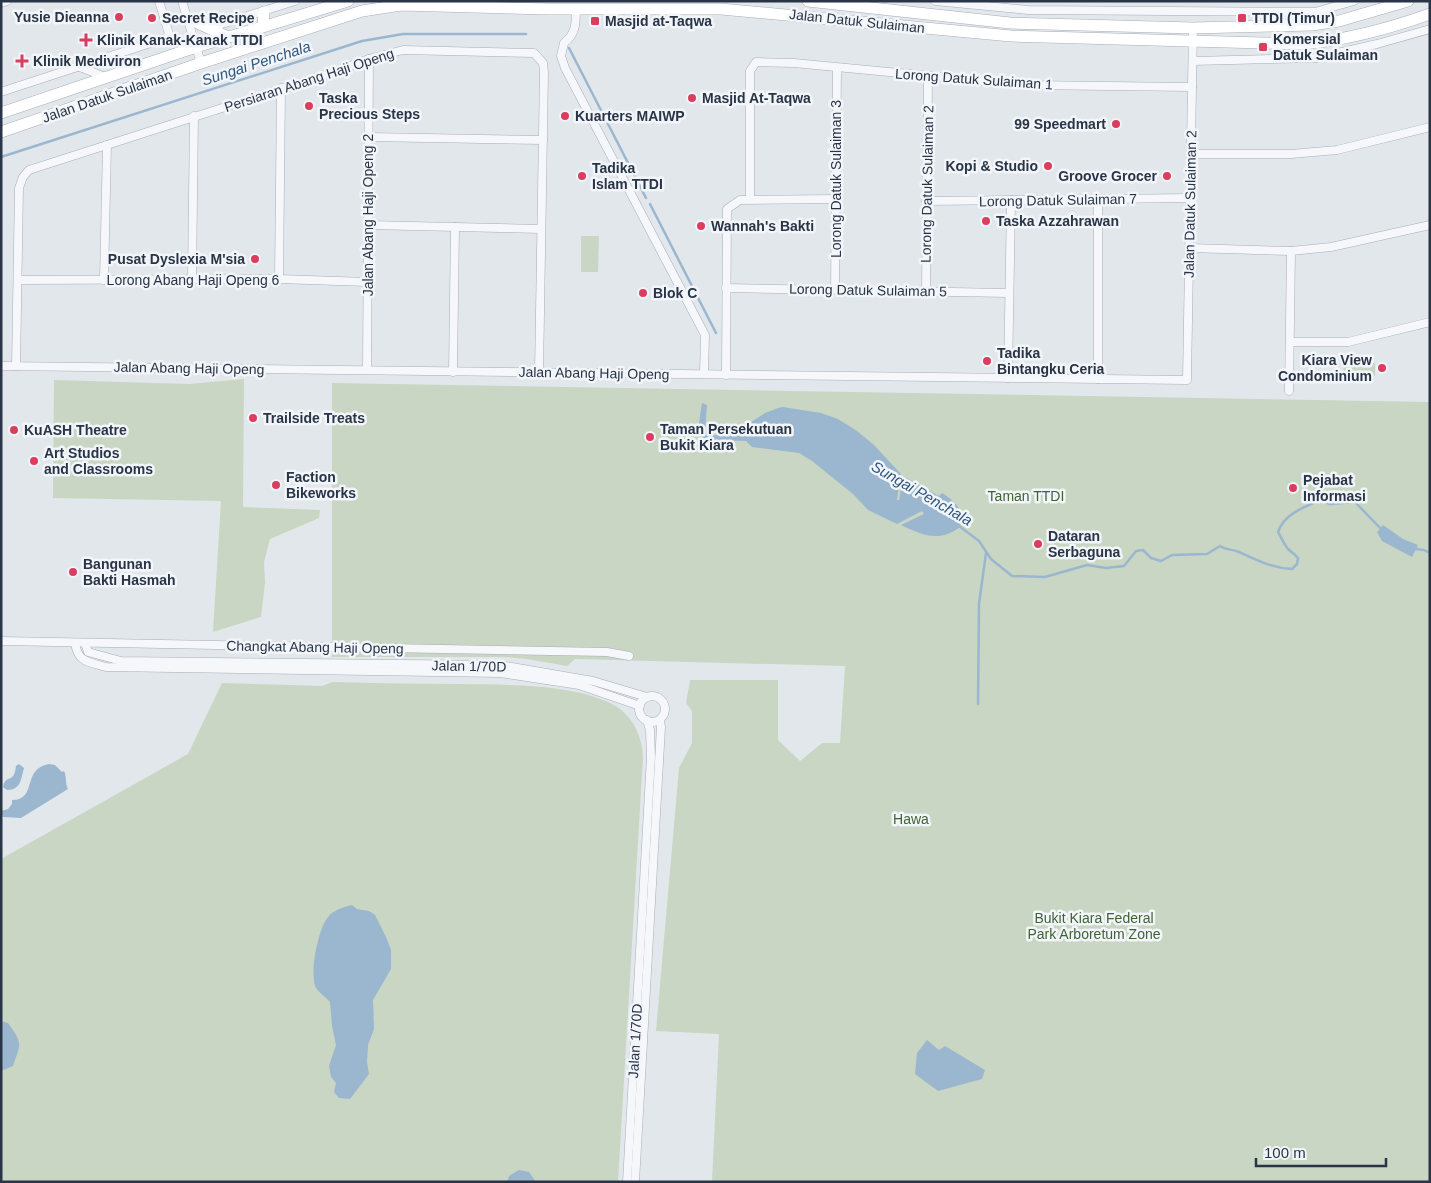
<svg xmlns="http://www.w3.org/2000/svg" width="1431" height="1183" font-family="Arial,sans-serif">
<style>
.green{fill:#c9d6c3}
.water{fill:#9bb7cf}
.lines{fill:none;stroke-linecap:round;stroke-linejoin:round}
.stream{stroke:#9bb7cf;stroke-width:2.5}
.street-casing{stroke:#a7aeb7;stroke-width:9}
.secondary-casing{stroke:#a7aeb7;stroke-width:12}
.street{stroke:#f6f7fa;stroke-width:8}
.secondary{stroke:#fff;stroke-width:11}
.poi-dot{fill:#da3e5f;stroke:#f2f5f9;stroke-width:2}
.labels{text-anchor:middle;dominant-baseline:central;stroke-width:5;stroke-linejoin:round;paint-order:stroke}
.poi-label{font-size:14px;font-weight:bold;fill:#293546;stroke:#f2f5f9;text-anchor:start}
.street-label{font-size:14px;fill:#293546;stroke:#f2f5f9}
.park-label{font-size:14px;fill:#406335;stroke:#f2f5f9}
.water-label{font-size:15px;font-style:italic;fill:#2f577e;stroke:#f2f5f9}
</style>
<rect width="100%" height="100%" fill="#e2e7ec"/>
<!-- green -->
<g class="green">
<polygon points="581,236 599,236 598,272 581,272"/>
<polygon points="1344,362 1375,363 1375,376 1343,376"/>
<polygon points="244,379 243,507 320,510 319,518 270,539 264,562 265,583 261,617 213,632 221,501 53,498 54,380 189,384"/>
<polygon points="332,383 1430,402 1430,1182 712,1182 719,1034 656,1031 679,768 692,743 692,711 686,703 690,680 778,680 778,740 800,761 822,743 840,743 845,666 575,659 567,666 527,659 505,657 332,657"/>
<path d="M 333,682 C 375,683 417,684 459,684 C 504,685 571,683 612,704 C 633,715 642,736 643,757 L 618,1182 L 1,1182 L 1,859 L 188,754 L 222,683 L 322,686 Z"/>
</g>
<!-- water -->
<g class="water">
<path d="M 702,403 L 707,405 L 705,429 L 708,435 L 744,436 L 751,422 L 765,413 L 778,408 L 783,407 L 821,413 L 838,419 L 857,431 L 874,445 L 901,474 L 897,500 L 899,500 L 903,476 L 939,496 L 942,493 C 955,501 965,510 960,527 C 939,543 922,535 901,525 L 924,514 L 922,511 L 897,524 L 868,510 L 853,494 L 812,461 L 799,453 L 752,447 L 746,441 L 706,440 L 699,434 L 699,423 Z"/>
<polygon points="1383,525 1403,539 1418,545 1412,557 1382,541 1377,532"/>
<path d="M 19,764 L 24,768 C 21,779 21,790 7,790 L 3,787 C 6,773 14,785 16,766 Z"/>
<path d="M 49,764 L 55,765 L 62,772 L 64,771 C 67,777 65,784 68,789 L 21,818 L 3,817 L 1,811 L 8,809 L 12,804 L 12,800 C 38,800 21,769 49,764 Z"/>
<path d="M 352,905 L 357,909 L 369,911 L 375,915 L 386,937 L 391,950 L 391,969 L 373,1000 L 374,1029 L 368,1045 L 367,1062 L 369,1074 L 350,1099 L 339,1098 L 334,1092 L 336,1083 L 331,1077 L 329,1066 L 336,1045 L 332,1026 L 330,1002 C 326,997 319,993 316,988 C 309,974 318,929 328,917 C 333,910 344,907 352,905 Z"/>
<path d="M 1,1021 L 8,1023 C 23,1044 21,1043 13,1066 L 1,1071 Z"/>
<polygon points="927,1040 939,1050 945,1046 985,1070 982,1079 938,1091 915,1074 917,1053"/>
<polygon points="519,1170 529,1172 536,1182 507,1182 509,1176"/>
</g>
<g class="lines">
<!-- stream -->
<g class="stream">
<polyline points="569,48 646,198"/>
<polyline points="1,157 362,41 403,34 526,34"/>
<polyline points="650,204 716,333"/>
<path d="M 959,526 L 979,541 L 991,559 L 1012,576 L 1045,577 L 1087,565 L 1106,568 L 1124,566 L 1136,551 L 1143,550 L 1151,558 L 1161,561 L 1172,555 L 1207,554 L 1220,546 C 1226,550 1232,549 1239,552 C 1256,560 1272,568 1292,569 L 1297,564 L 1298,558 C 1295,554 1291,552 1288,549 C 1284,544 1281,537 1278,532 C 1284,514 1304,507 1321,500 L 1330,504 L 1355,502 L 1383,531"/>
<polyline points="1415,549 1424,550 1430,553"/>
<polyline points="978,704 979,604 986,553"/>
</g>
<!-- street casing -->
<g class="street-casing">
<g id="street">
<polyline points="182,1 201,63"/>
<polyline points="935,1 1028,10 1315,12 1354,1"/>
<polyline points="1,3 7,1"/>
<path d="M 576,9 C 576,23 576,34 564,43 L 561,56 L 565,68 L 705,335 L 704,374"/>
<polyline points="209,28 295,1"/>
<polyline points="1193,61 1316,58 1377,44 1430,29"/>
<polyline points="80,67 105,77"/>
<polyline points="1,92 166,38 169,34 159,1"/>
<polyline points="369,137 543,140"/>
<polyline points="1191,154 1291,154 1337,150 1430,127"/>
<polyline points="750,199 750,71 756,62 794,63 1025,85 1192,87"/>
<polyline points="1098,199 1098,379"/>
<polyline points="926,201 1190,198"/>
<polyline points="368,225 541,229"/>
<polyline points="1189,248 1291,251 1331,247 1430,225"/>
<polyline points="192,279 194,116"/>
<polyline points="279,279 281,88"/>
<polyline points="18,280 279,279 367,282"/>
<polyline points="104,280 107,145"/>
<polyline points="726,288 1009,293"/>
<polyline points="835,290 837,69"/>
<polyline points="926,291 928,76"/>
<polyline points="1290,342 1348,342 1430,322"/>
<polyline points="1,366 1187,380 1193,28"/>
<polyline points="16,366 19,188 23,177 29,170 328,74 369,59 403,50 534,53 543,63 544,72 539,373"/>
<polyline points="367,370 369,59"/>
<polyline points="453,372 455,227"/>
<polyline points="726,375 727,209 740,200 836,199"/>
<polyline points="1008,378 1011,200"/>
<polyline points="1289,391 1291,251"/>
<path d="M 1,641 C 203,646 405,647 607,652 L 629,656"/>
<path d="M 75,643 C 78,663 89,662 106,667 L 500,673 L 579,685 L 640,706"/>
<polyline points="85,643 88,652 121,661 500,665 593,681 647,697"/>
<circle cx="652" cy="709" r="13"/>
<polyline points="627,1182 651,757 650,730 647,720"/>
<polyline points="635,1182 661,727 660,720"/>
</g>
</g>
<!-- secondary casing -->
<g class="secondary-casing">
<g id="secondary">
<polyline points="808,1 1010,23 1193,28 1312,25 1339,21 1408,1"/>
<polyline points="187,18 228,37"/>
<polyline points="263,27 264,12"/>
<polyline points="1,113 196,47 348,1"/>
<path d="M 1,132 L 201,63 L 362,11 L 401,5 L 549,9 L 721,9 L 1011,36 L 1303,44 C 1347,40 1388,29 1430,14"/>
</g>
</g>
<!-- street -->
<use href="#street" class="street"/>
<!-- secondary -->
<use href="#secondary" class="secondary"/>
</g>
<!-- markers -->
<g class="poi-dot">
<circle cx="119" cy="17" r="5"/>
<circle cx="152" cy="18" r="5"/>
<rect x="1237" y="13" width="10" height="10" rx="2.5"/>
<rect x="590" y="16" width="10" height="10" rx="2.5"/>
<path d="M83.5 32.5h5v5h5v5h-5v5h-5v-5h-5v-5h5z"/>
<rect x="1258" y="42" width="10" height="10" rx="2.5"/>
<path d="M19.5 53.5h5v5h5v5h-5v5h-5v-5h-5v-5h5z"/>
<circle cx="692" cy="98" r="5"/>
<circle cx="309" cy="106" r="5"/>
<circle cx="565" cy="116" r="5"/>
<circle cx="1116" cy="124" r="5"/>
<circle cx="1048" cy="166" r="5"/>
<circle cx="582" cy="176" r="5"/>
<circle cx="1167" cy="176" r="5"/>
<circle cx="986" cy="221" r="5"/>
<circle cx="701" cy="226" r="5"/>
<circle cx="255" cy="259" r="5"/>
<circle cx="643" cy="293" r="5"/>
<circle cx="987" cy="361" r="5"/>
<circle cx="1382" cy="368" r="5"/>
<circle cx="253" cy="418" r="5"/>
<circle cx="14" cy="430" r="5"/>
<circle cx="650" cy="437" r="5"/>
<circle cx="34" cy="461" r="5"/>
<circle cx="276" cy="485" r="5"/>
<circle cx="1293" cy="488" r="5"/>
<circle cx="1038" cy="544" r="5"/>
<circle cx="73" cy="572" r="5"/>
</g>
<g class="labels">
<!-- poi labels -->
<g class="poi-label">
<text x="109" y="17" text-anchor="end">Yusie Dieanna</text>
<text x="162" y="18">Secret Recipe</text>
<text x="1252" y="18">TTDI (Timur)</text>
<text x="605" y="21">Masjid at-Taqwa</text>
<text x="1273" y="39">Komersial<tspan x="1273" dy="16">Datuk Sulaiman</tspan></text>
<text x="97" y="40">Klinik Kanak-Kanak TTDI</text>
<text x="33" y="61">Klinik Mediviron</text>
<text x="319" y="98">Taska<tspan x="319" dy="16">Precious Steps</tspan></text>
<text x="702" y="98">Masjid At-Taqwa</text>
<text x="575" y="116">Kuarters MAIWP</text>
<text x="1106" y="124" text-anchor="end">99 Speedmart</text>
<text x="1038" y="166" text-anchor="end">Kopi &amp; Studio</text>
<text x="592" y="168">Tadika<tspan x="592" dy="16">Islam TTDI</tspan></text>
<text x="1157" y="176" text-anchor="end">Groove Grocer</text>
<text x="996" y="221">Taska Azzahrawan</text>
<text x="711" y="226">Wannah's Bakti</text>
<text x="245" y="259" text-anchor="end">Pusat Dyslexia M'sia</text>
<text x="653" y="293">Blok C</text>
<text x="997" y="353">Tadika<tspan x="997" dy="16">Bintangku Ceria</tspan></text>
<text x="1372" y="360" text-anchor="end">Kiara View<tspan x="1372" dy="16">Condominium</tspan></text>
<text x="263" y="418">Trailside Treats</text>
<text x="660" y="429">Taman Persekutuan<tspan x="660" dy="16">Bukit Kiara</tspan></text>
<text x="24" y="430">KuASH Theatre</text>
<text x="44" y="453">Art Studios<tspan x="44" dy="16">and Classrooms</tspan></text>
<text x="286" y="477">Faction<tspan x="286" dy="16">Bikeworks</tspan></text>
<text x="1303" y="480">Pejabat<tspan x="1303" dy="16">Informasi</tspan></text>
<text x="1048" y="536">Dataran<tspan x="1048" dy="16">Serbaguna</tspan></text>
<text x="83" y="564">Bangunan<tspan x="83" dy="16">Bakti Hasmah</tspan></text>
</g>
<!-- street labels -->
<g class="street-label">
<text transform="translate(857 21) rotate(6)">Jalan Datuk Sulaiman</text>
<text transform="translate(974 79) rotate(4)">Lorong Datuk Sulaiman 1</text>
<text transform="translate(309 80) rotate(-18)">Persiaran Abang Haji Openg</text>
<text transform="translate(107 96) rotate(-19)">Jalan Datuk Sulaiman</text>
<text transform="translate(836 179) rotate(-90)">Lorong Datuk Sulaiman 3</text>
<text transform="translate(927 184) rotate(-89)">Lorong Datuk Sulaiman 2</text>
<text transform="translate(1058 200) rotate(-1)">Lorong Datuk Sulaiman 7</text>
<text transform="translate(1190 204) rotate(-89)">Jalan Datuk Sulaiman 2</text>
<text transform="translate(368 215) rotate(-90)">Jalan Abang Haji Openg 2</text>
<text x="193" y="280">Lorong Abang Haji Openg 6</text>
<text transform="translate(868 290) rotate(1)">Lorong Datuk Sulaiman 5</text>
<text transform="translate(189 368) rotate(1)">Jalan Abang Haji Openg</text>
<text transform="translate(594 373) rotate(1)">Jalan Abang Haji Openg</text>
<text transform="translate(315 647) rotate(1)">Changkat Abang Haji Openg</text>
<text transform="translate(469 666) rotate(1)">Jalan 1/70D</text>
<text transform="translate(635 1041) rotate(-87)">Jalan 1/70D</text>
</g>
<!-- park labels -->
<g class="park-label">
<text x="1026" y="496">Taman TTDI</text>
<text x="911" y="819">Hawa</text>
<text x="1094" y="918">Bukit Kiara Federal<tspan x="1094" dy="16">Park Arboretum Zone</tspan></text>
</g>
<!-- water labels -->
<g class="water-label">
<text transform="translate(256 63) rotate(-18)">Sungai Penchala</text>
<text transform="translate(922 493) rotate(30)">Sungai Penchala</text>
</g>
</g>
<!-- border -->
<rect width="1431" height="1183" fill="none" stroke="#293546" stroke-width="5"/>
<!-- scale -->
<path d="M1256 1158v8h130v-8" fill="none" stroke="#293546" stroke-width="2.5"/>
<text x="1264" y="1158" font-size="15" fill="#293546" stroke="#f2f5f9" stroke-width="4" paint-order="stroke">100 m</text>
</svg>
